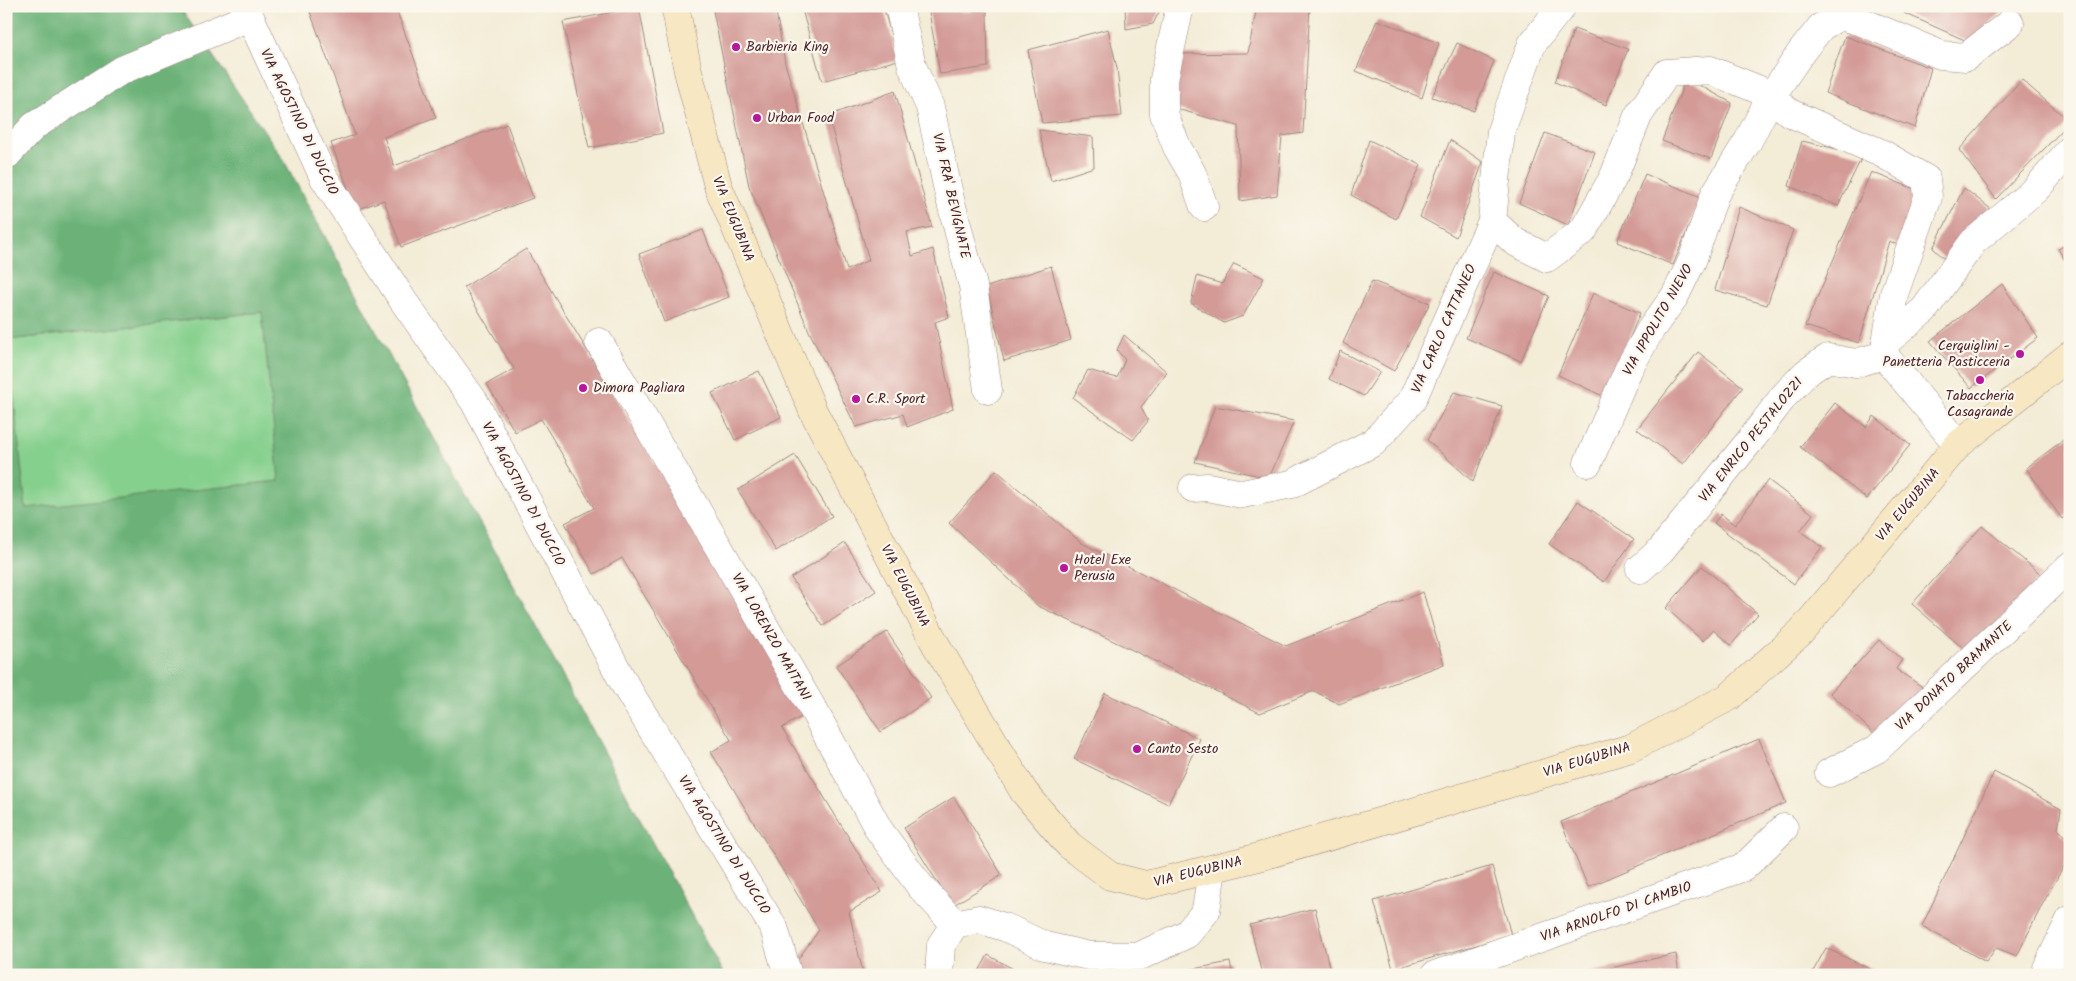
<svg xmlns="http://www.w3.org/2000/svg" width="2076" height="981" font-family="Kalam,sans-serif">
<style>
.green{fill:#86d08d;stroke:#68785c}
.forest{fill:#6cb278;stroke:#5b6852;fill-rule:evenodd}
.building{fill:#d39a96}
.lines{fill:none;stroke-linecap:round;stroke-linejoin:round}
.minor-casing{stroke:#9e8681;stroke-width:29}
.secondary-casing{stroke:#9e8681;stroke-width:29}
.minor{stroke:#fff;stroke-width:28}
.secondary{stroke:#f7e8c3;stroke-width:28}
.poi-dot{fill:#b5179e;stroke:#fbf7ec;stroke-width:2}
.labels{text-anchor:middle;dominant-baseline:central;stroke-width:4.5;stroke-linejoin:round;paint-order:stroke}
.poi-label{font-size:14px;fill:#4a1f2b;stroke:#fbf7ec;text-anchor:start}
.street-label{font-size:14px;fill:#4a1f2b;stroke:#fbf7ec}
</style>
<rect width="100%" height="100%" fill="#fbf7ec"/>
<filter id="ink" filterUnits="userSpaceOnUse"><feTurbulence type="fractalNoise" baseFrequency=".02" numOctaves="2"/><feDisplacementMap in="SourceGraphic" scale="10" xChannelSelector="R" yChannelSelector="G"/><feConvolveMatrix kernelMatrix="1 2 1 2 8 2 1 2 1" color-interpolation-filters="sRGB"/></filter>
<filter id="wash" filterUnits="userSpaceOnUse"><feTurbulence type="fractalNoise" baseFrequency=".0096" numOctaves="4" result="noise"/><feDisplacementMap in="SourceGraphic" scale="20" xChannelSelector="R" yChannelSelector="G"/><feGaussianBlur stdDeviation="1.12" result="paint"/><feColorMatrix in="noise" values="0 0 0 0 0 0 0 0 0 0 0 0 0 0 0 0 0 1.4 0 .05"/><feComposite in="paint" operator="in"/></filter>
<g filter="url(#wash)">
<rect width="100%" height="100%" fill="#f3ecd7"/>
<!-- green -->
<polygon class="green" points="262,312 280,481 25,509 7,340"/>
<!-- forest -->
<path class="forest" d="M 6,6 L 179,6 L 282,157 L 724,975 L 6,975 ZM 262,312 L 279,481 L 26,508 L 7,340 Z"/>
<g id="blocks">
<!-- building -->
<g class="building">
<polygon points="308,6 395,6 436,118 384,137 394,166 507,124 533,198 401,247 384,200 356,210 331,143 355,135"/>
<polygon points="712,6 775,6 785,63 847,270 869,260 828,116 895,91 932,227 907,232 912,256 933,249 949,317 935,322 953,409 907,427 903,414 856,427 809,331 749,186"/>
<polygon points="801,6 883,6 898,60 822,81"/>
<polygon points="1125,6 1162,6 1153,24 1126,29"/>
<polygon points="1257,6 1310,6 1303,133 1282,136 1277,195 1240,201 1238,126 1177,109 1178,54 1248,53"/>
<polygon points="1907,6 1996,6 2001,13 1969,42 1904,13"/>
<polygon points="639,7 663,133 589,148 563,22"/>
<polygon points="987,11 988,67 940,74 929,12"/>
<polygon points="1377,20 1439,43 1422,98 1356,71"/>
<polygon points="1108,29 1117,68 1122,116 1042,123 1028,50"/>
<polygon points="1574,29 1628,49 1606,105 1555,82"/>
<polygon points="1845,36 1931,68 1915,128 1825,93"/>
<polygon points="1457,43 1494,61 1474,111 1432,97"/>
<polygon points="1686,78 1732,103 1711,159 1662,141"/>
<polygon points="2022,80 2070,122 1996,199 1959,150"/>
<polygon points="1039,130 1093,137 1094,167 1051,181"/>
<polygon points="1545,133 1595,152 1568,225 1519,203"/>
<polygon points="1369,140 1421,165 1396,219 1351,195"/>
<polygon points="1450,140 1483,162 1456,237 1420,217"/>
<polygon points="1802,141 1863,155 1838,206 1789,186"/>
<polygon points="1871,172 1917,190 1898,245 1889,241 1859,343 1805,326"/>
<polygon points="1645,174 1701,197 1673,265 1617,242"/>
<polygon points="1964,188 1992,210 1947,261 1933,248"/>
<polygon points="1739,207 1793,230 1767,305 1715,290"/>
<polygon points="703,230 729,297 664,322 639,254"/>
<polygon points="2070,243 2070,269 2058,249"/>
<polygon points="526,249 806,714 782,728 882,892 849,912 863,973 866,975 800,975 796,962 819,930 711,752 731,740 622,558 594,574 565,523 594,508 541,419 515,432 487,384 514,369 464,287"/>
<polygon points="1234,264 1264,278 1243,316 1224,323 1191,303 1197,276 1222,284"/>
<polygon points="1051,266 1071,340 1004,361 987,287"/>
<polygon points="1494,272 1549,296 1521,361 1466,338"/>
<polygon points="1372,281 1430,303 1394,371 1343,343"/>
<polygon points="2002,284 2038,338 1971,388 1930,341"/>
<polygon points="1593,293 1640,313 1605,397 1558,375"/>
<polygon points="1124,335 1167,372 1141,407 1148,421 1133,440 1073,398 1088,370 1117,378 1125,360 1117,350"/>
<polygon points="1340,351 1380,372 1364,396 1329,379"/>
<polygon points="1698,352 1743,387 1683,464 1637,429"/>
<polygon points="759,371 781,417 735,440 712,393"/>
<polygon points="1454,392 1502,406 1473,482 1427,440"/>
<polygon points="1835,403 1866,427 1874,416 1910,445 1867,499 1800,447"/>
<polygon points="1215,406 1294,421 1269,478 1195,462"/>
<polygon points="2070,435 2070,513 2062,519 2026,468"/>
<polygon points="795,455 832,516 776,551 738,490"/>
<polygon points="996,470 1082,543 1286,646 1423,592 1444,664 1339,704 1314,691 1260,713 1124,646 1038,606 949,523"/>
<polygon points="1768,480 1813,514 1800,531 1822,547 1794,584 1714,523 1721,514 1735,525"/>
<polygon points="1578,501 1634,539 1604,582 1549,544"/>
<polygon points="1982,526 2042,575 1972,656 1912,604"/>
<polygon points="845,543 876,591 823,626 791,578"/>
<polygon points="1702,566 1758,614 1731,645 1713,630 1703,641 1666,608"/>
<polygon points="887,632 931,698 881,732 836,666"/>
<polygon points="1879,640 1902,660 1896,669 1924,688 1878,737 1830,693"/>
<polygon points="1105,693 1200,739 1168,804 1074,759"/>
<polygon points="1759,739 1786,803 1588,887 1561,822"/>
<polygon points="1994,772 2061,809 2058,829 2070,842 2070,855 2042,905 2017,956 1996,948 1986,962 1922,926"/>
<polygon points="954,797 1002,875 952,906 904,828"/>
<polygon points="1492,866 1511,935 1393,969 1374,901"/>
<polygon points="1315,908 1331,975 1262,975 1250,925"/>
<polygon points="1826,948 1883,975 1811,975"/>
<polygon points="1676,954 1679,975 1583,975 1583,974"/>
<polygon points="988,955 1024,975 977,975"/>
<polygon points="1230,962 1233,975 1166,975 1166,974"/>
</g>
</g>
</g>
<g filter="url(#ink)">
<use href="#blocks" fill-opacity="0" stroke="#9e8681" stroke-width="1"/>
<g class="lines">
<!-- minor casing -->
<g class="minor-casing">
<g id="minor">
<polyline points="245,6 324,178 404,302 474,401 625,685 774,928 788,975"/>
<polyline points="899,6 912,66 930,107 949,195 973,286 988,390"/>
<polyline points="1180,6 1164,79 1164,114 1177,147 1192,173 1204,207"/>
<polyline points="1562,6 1532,44 1501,131 1492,221 1515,242 1547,258 1583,231 1614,176 1638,116 1667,73 1710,70 1762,91 1790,113 1883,154 1926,179 1928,197 1894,294 1884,355 1958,445"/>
<polyline points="6,156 34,126 122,70 249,17"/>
<polyline points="599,342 814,711 879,830 920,886 955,924"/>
<polyline points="1886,342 1924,310 1973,242 2036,189 2070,150"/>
<polyline points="1588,463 1629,368 1651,329 1675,296 1692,261 1715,194 1748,141 1770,98 1802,51 1821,27 1840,16 1862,22 1941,55 1966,57 2010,23"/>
<polyline points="1193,488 1208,487 1242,494 1292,484 1374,442 1412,400 1492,221"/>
<polyline points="1640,569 1661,550 1753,437 1784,396 1806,373 1828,358 1856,363 1884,355"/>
<polyline points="1829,773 1877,749 2070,566"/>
<polyline points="2047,968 2070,920"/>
<polyline points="939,975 941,945 955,924 979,919 1007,928 1045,946 1089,956 1140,956 1187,934 1206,911 1212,869"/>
<polyline points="1435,975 1744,867 1784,828"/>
</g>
</g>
<!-- secondary casing -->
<g class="secondary-casing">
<polyline id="secondary" points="675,6 688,71 718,186 813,411 936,645 1024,792 1069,845 1110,876 1146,885 1259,857 1631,748 1729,697 1801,632 1958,445 2070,355"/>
</g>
<!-- minor -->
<use href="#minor" class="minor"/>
<!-- secondary -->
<use href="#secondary" class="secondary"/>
</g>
</g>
<!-- markers -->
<g class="poi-dot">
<circle cx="736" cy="47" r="5"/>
<circle cx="757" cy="118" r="5"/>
<circle cx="2020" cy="354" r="5"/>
<circle cx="1980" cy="380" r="5"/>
<circle cx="583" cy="388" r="5"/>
<circle cx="856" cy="399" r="5"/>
<circle cx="1064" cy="568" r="5"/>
<circle cx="1137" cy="749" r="5"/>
</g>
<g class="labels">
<!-- poi labels -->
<g class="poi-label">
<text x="746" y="47">Barbieria King</text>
<text x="767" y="118">Urban Food</text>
<text x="2010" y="346" text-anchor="end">Cerquiglini -<tspan x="2010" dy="16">Panetteria Pasticceria</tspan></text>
<text x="593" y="388">Dimora Pagliara</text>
<text x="1980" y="396" text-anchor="middle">Tabaccheria<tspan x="1980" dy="16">Casagrande</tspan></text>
<text x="866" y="399">C.R. Sport</text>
<text x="1074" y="560">Hotel Exe<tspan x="1074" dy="16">Perusia</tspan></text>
<text x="1147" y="749">Canto Sesto</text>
</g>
<!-- street labels -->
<g class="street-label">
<text transform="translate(299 122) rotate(64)">VIA AGOSTINO DI DUCCIO</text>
<text transform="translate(951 196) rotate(77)">VIA FRA' BEVIGNATE</text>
<text transform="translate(733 219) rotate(68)">VIA EUGUBINA</text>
<text transform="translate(1658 320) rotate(-60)">VIA IPPOLITO NIEVO</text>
<text transform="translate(1444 329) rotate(-66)">VIA CARLO CATTANEO</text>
<text transform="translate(1751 440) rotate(-51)">VIA ENRICO PESTALOZZI</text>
<text transform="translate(523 494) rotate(62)">VIA AGOSTINO DI DUCCIO</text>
<text transform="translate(1908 505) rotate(-50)">VIA EUGUBINA</text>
<text transform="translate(905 586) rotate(63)">VIA EUGUBINA</text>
<text transform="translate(771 637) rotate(60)">VIA LORENZO MAITANI</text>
<text transform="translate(1954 676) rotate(-43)">VIA DONATO BRAMANTE</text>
<text transform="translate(1587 760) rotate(-17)">VIA EUGUBINA</text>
<text transform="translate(724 845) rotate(58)">VIA AGOSTINO DI DUCCIO</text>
<text transform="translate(1198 872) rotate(-14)">VIA EUGUBINA</text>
<text transform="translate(1616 912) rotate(-19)">VIA ARNOLFO DI CAMBIO</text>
</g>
</g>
<!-- margin -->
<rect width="2076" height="981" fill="none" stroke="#fbf7ec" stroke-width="25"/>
</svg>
